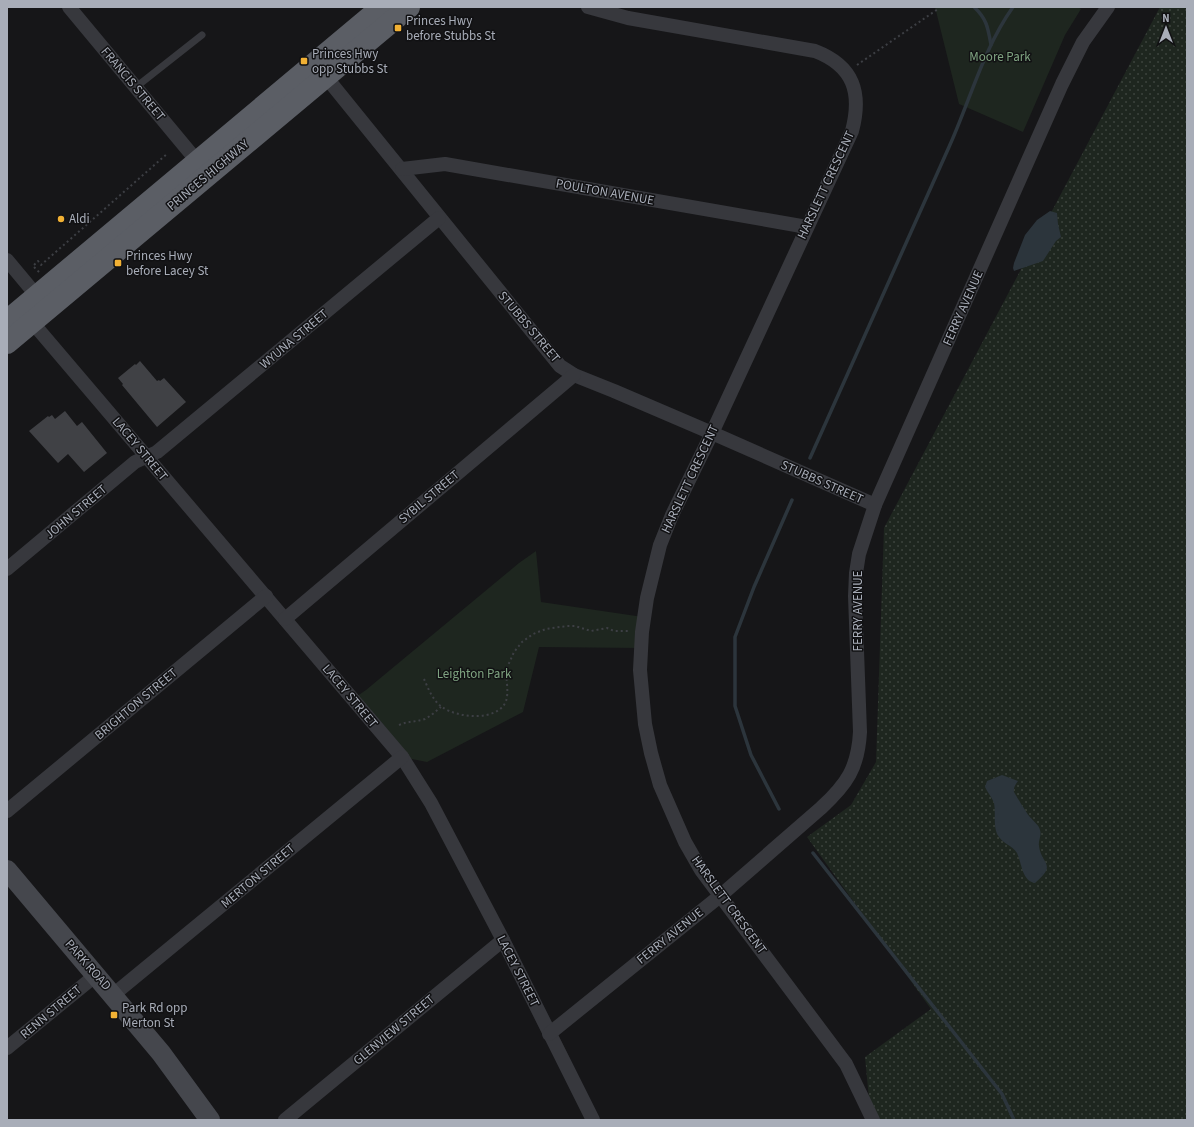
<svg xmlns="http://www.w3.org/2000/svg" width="1194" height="1127" font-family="'Source Sans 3',sans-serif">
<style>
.grass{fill:url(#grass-dots)}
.park{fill:#1e261f}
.water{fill:#2c353c}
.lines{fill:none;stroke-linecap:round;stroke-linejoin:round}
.stream{stroke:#2c353c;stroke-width:3.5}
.building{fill:#404145}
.path{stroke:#3d3f44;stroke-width:2;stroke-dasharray:2 3;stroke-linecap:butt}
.service{stroke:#37383d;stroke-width:7}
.minor{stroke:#37383d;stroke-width:14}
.secondary{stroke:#45474d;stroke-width:20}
.trunk{stroke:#5b5e65;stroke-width:22}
.poi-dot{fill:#f2b134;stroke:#111113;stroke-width:1.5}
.labels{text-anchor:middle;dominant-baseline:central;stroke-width:3;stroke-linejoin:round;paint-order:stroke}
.poi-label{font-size:13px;fill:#a8adb8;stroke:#111113;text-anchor:start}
.park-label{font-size:13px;fill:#7fa381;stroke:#111113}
.street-label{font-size:13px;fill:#a8adb8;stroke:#111113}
</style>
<defs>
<pattern id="grass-dots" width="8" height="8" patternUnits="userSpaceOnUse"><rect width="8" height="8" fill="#1e261f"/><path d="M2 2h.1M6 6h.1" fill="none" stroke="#3c433d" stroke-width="1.8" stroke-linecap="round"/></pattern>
</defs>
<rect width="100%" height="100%" fill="#161618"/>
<!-- grass -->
<polygon class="grass" points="1160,7 1187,7 1187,1120 871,1120 865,1057 931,1009 807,837 851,805 876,762 884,528"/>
<!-- park -->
<g class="park">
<polygon points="935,7 1078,7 1081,9 1065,35 1023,132 959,104"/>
<polygon points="536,551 541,602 643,617 640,648 539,647 523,712 427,762 402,757 353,699 366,690 519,563"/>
</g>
<!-- water -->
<g class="water">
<polygon points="1050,211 1057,213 1058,224 1061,237 1056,241 1043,261 1014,271 1013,268 1014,263 1025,235 1037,220"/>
<path d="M 1002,775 L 1018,781 C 1016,784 1013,788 1014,792 C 1015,794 1029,817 1031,818 C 1034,822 1039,825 1040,830 C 1042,835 1038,841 1039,846 C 1041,864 1058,864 1035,883 C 1022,881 1022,864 1017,853 C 1012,845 1002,844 997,834 C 993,824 996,813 994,803 C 992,797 987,792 985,787 L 987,781 Z"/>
</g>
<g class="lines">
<!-- stream -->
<g class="stream">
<path d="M 974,7 C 987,19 988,28 991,45"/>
<path d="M 810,458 C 856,354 903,251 949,147 C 970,101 983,49 1013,7"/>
<polyline points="779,809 751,755 735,706 735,637 754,587 792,500"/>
<polyline points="813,853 1002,1094 1014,1120"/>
</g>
</g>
<!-- building -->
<g class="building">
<polygon points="140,361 157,381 159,380 160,381 164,378 186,402 157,427 122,385 123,384 118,378 135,364 136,365"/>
<polygon points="65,411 77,426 82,422 107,453 84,472 68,454 58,463 29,431 48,416 49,417 52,415 55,419"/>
</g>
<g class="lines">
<!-- path -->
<g class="path">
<polyline points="857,65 938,9 938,7"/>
<polyline points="39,272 33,266 38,261 41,265 168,153"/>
<polyline points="489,677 506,670 514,652 522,642 533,634 546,629 567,626 575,626 591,631 607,628 614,631 628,631"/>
<path d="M 424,679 C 428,688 433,701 442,707 C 457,718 498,722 506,701 C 509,692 506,679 506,670"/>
<path d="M 399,725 C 408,721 416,722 425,719 C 431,716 436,711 441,707"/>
</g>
<!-- service -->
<polyline class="service" points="136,87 202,35"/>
<!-- minor -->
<g class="minor">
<polyline points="69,7 197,161"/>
<path d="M 588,7 L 628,18 L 815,51 C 854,66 862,93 852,131 L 712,433 L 672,515 L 660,545 L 647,598 L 642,632 L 640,670 L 645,724 L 651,753 L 660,785 L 685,842 L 701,870 L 846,1064 L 873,1120"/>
<polyline points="326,77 560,366 574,375 614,391 712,433 875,505"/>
<polyline points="402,169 445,164 807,227"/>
<polyline points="7,260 37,296"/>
<polyline points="32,322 402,757 431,803 503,940 593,1120"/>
<polyline points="7,569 135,462 157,452 439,218"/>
<polyline points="285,619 574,375"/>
<polyline points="7,811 266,596"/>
<polyline points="113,995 402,757"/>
<path d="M 549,1034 L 720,896 L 821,808 C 847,784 858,768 860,732 L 855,596 L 856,573 L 859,554 L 875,505 L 1062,84 L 1083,42 L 1108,7"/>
<polyline points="7,1048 96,975"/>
<polyline points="285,1120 503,940"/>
</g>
<!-- secondary -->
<polyline class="secondary" points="7,870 161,1053 210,1120"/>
<!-- trunk -->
<g class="trunk">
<polyline points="7,321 382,7"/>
<polyline points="7,343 409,7"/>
</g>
</g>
<!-- markers -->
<g class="poi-dot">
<rect x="394" y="24" width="8" height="8" rx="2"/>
<rect x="300" y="57" width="8" height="8" rx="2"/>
<circle cx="61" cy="219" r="4"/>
<rect x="114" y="259" width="8" height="8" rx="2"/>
<rect x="110" y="1011" width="8" height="8" rx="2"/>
</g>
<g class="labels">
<!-- poi labels -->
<g class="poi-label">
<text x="406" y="21">Princes Hwy<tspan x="406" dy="15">before Stubbs St</tspan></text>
<text x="312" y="54">Princes Hwy<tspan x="312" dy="15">opp Stubbs St</tspan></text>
<text x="69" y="219">Aldi</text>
<text x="126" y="256">Princes Hwy<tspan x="126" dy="15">before Lacey St</tspan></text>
<text x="122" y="1008">Park Rd opp<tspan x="122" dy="15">Merton St</tspan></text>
</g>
<!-- park labels -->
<g class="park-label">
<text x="1000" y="57">Moore Park</text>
<text x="474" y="674">Leighton Park</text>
</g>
<!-- street labels -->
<g class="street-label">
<text transform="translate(133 84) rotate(50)">FRANCIS STREET</text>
<text transform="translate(208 175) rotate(-40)">PRINCES HIGHWAY</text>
<text transform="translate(826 185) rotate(-65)">HARSLETT CRESCENT</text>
<text transform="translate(605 192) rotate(10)">POULTON AVENUE</text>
<text transform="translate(963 308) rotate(-66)">FERRY AVENUE</text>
<text transform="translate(529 327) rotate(50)">STUBBS STREET</text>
<text transform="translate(294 339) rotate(-40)">WYUNA STREET</text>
<text transform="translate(140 449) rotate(50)">LACEY STREET</text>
<text transform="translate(690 479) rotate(-65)">HARSLETT CRESCENT</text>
<text transform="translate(822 482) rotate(24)">STUBBS STREET</text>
<text transform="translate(429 497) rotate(-40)">SYBIL STREET</text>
<text transform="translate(76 512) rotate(-40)">JOHN STREET</text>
<text transform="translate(858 611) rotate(-90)">FERRY AVENUE</text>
<text transform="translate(350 696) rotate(50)">LACEY STREET</text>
<text transform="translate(136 704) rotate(-40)">BRIGHTON STREET</text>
<text transform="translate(258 876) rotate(-40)">MERTON STREET</text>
<text transform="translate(729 905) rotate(54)">HARSLETT CRESCENT</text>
<text transform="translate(670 936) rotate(-39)">FERRY AVENUE</text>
<text transform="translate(88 965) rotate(49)">PARK ROAD</text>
<text transform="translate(518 971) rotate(63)">LACEY STREET</text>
<text transform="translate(51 1012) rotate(-40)">RENN STREET</text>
<text transform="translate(394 1030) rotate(-40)">GLENVIEW STREET</text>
</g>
</g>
<!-- border -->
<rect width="1194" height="1127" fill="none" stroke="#a8adb8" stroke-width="16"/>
<!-- north arrow -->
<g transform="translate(1166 28)" stroke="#111113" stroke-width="3" paint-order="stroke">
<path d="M0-3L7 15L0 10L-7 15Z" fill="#a8adb8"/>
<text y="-6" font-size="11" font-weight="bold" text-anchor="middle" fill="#a8adb8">N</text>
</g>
</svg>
